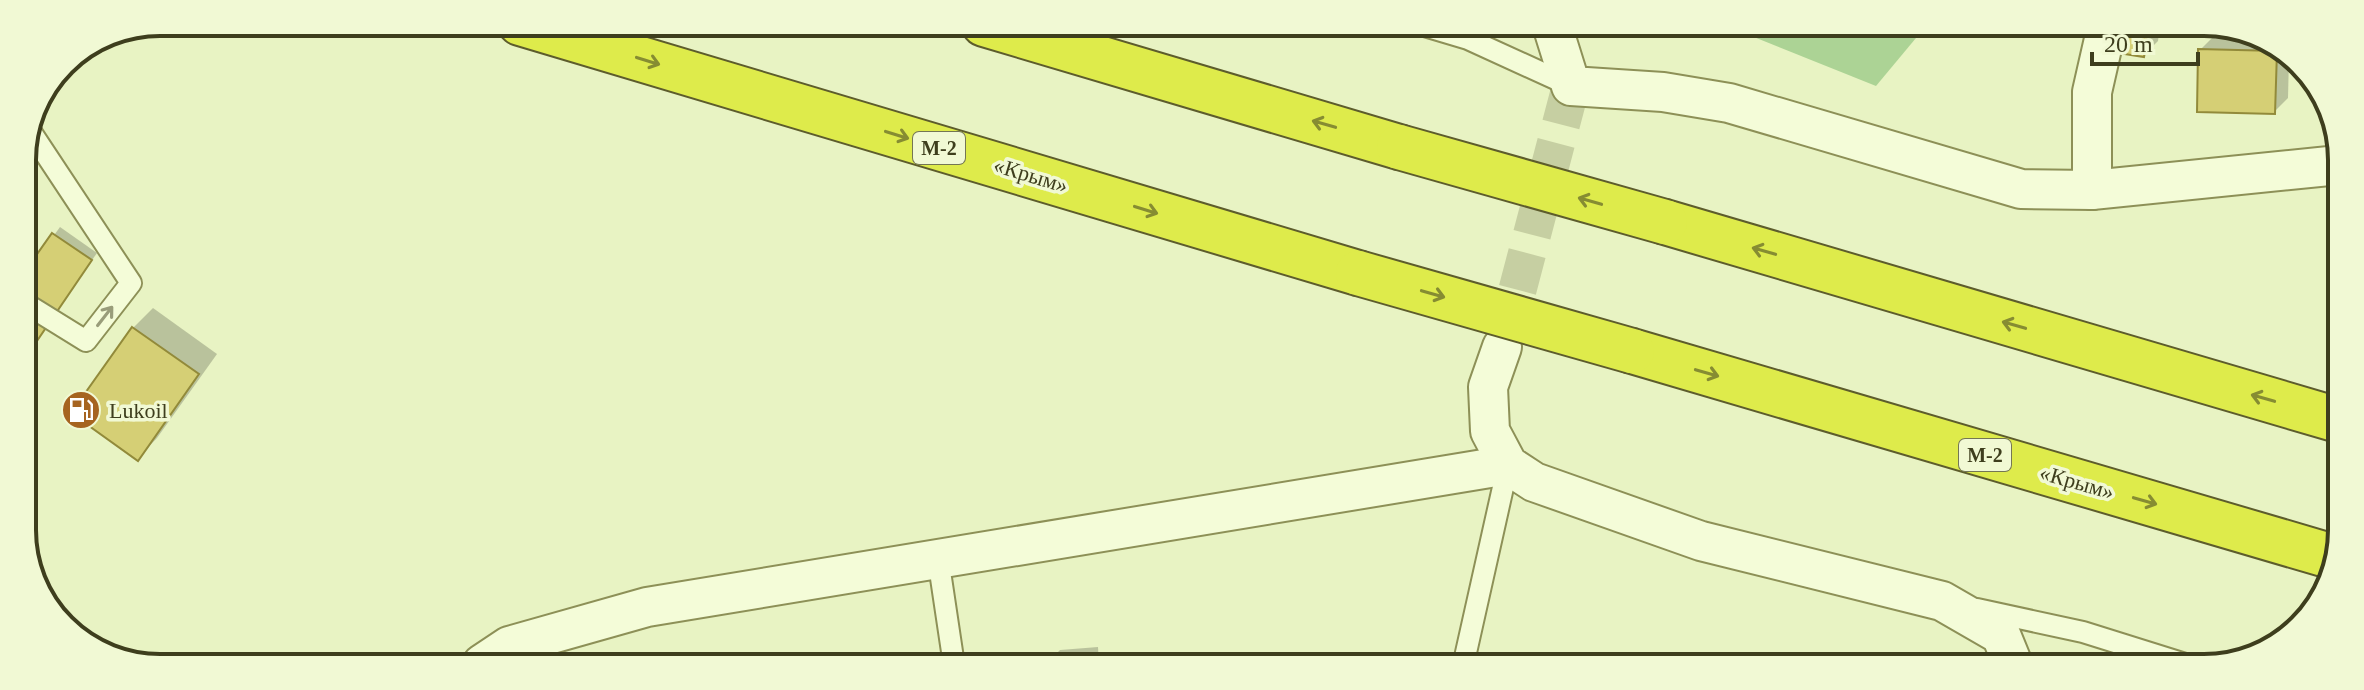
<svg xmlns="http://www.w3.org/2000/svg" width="2364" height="690" font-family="'Times New Roman',serif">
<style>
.green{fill:#acd395}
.shadow{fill:#0003}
.building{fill:#d5cf75;stroke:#928a3a;stroke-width:2}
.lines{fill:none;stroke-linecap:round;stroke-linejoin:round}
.street-tunnel{stroke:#c6cfa2;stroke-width:38;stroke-dasharray:38 19;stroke-linecap:butt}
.lane-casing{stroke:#8d9057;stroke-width:24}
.street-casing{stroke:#8d9057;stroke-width:42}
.highway-casing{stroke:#5d5c2c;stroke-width:48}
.lane{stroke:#f4fcd8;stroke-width:20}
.street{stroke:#f4fcd8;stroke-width:38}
.highway{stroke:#deeb4b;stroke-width:44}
.highway-bridge-casing{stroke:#5d5c2c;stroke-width:48;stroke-linecap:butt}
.highway-bridge{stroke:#deeb4b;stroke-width:44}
.oneway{stroke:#868c32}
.oneway2{stroke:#999d7a}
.labels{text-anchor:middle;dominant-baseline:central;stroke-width:7;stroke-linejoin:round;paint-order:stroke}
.shield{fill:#f1f9d4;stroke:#747654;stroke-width:2}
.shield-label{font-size:20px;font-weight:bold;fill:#3e3e1d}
.street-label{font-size:22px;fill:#3e3e1d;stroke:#f1f9d4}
.poi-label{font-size:22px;fill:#3e3e1d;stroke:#f1f9d4;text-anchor:start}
.rim{fill:none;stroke:#3e3e1d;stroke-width:4}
</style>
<rect width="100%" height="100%" fill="#e8f3c3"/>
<!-- green -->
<polygon class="green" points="1724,25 1926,26 1876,86"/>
<!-- shadow -->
<g class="shadow">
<polygon points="2105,26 2160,26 2158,41 2144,55"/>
<polygon points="2214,36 2256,37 2289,57 2288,98 2274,112 2200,50"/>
<polygon points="60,227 97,253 24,357 23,278"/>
<polygon points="153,308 217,354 157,438 138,458 133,328"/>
<polygon points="1098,647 1099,665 1054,665 1053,657 1060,650"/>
<polygon points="909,660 909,665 853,665"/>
</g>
<!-- building -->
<g class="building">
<polygon points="2103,26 2150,26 2144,57 2099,50"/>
<polygon points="2198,49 2277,51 2275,114 2197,112"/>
<polygon points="52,233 92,260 24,360 23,274"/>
<polygon points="132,327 199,374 138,461 71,413"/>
<polygon points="1092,653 1093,665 1052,665 1051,656"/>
</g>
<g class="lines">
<!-- street-tunnel -->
<polyline class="street-tunnel" points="1503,345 1571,86"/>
<!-- lane casing -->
<g class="lane-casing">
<g id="lane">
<polyline points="1421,25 1468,39 1571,86"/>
<polyline points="23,302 86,341 131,283 31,132"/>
<polyline points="938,558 954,665"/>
<polyline points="1977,609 2083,632 2198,668"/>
<polyline points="1463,666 1508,465"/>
</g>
</g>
<!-- street casing -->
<g class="street-casing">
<g id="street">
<polyline points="1552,25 1571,86 1663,92 1729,103 2021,189 2092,190 2339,165"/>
<polyline points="2092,190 2092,92 2107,26"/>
<polyline points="1502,347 1488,387 1490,431 1508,465 1534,482 1701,541 1942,601 2001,635 2014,667"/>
<polyline points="482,664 509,646 647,607 1508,465"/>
</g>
</g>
<!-- highway casing -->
<g class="highway-casing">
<g id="highway">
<polyline points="520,23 1358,273"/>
<polyline points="984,24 1399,147"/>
<polyline points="1665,222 2338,420"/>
<polyline points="1632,351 2337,558"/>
</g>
</g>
<!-- lane -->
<use href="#lane" class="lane"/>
<!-- street -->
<use href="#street" class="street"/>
<!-- highway -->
<use href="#highway" class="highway"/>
<!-- highway-bridge casing -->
<g class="highway-bridge-casing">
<g id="highway-bridge">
<polyline points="1399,147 1665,222"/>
<polyline points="1358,273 1632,351"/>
</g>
</g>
<!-- highway-bridge -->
<use href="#highway-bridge" class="highway-bridge"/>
</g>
<!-- one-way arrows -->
<defs><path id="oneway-shaft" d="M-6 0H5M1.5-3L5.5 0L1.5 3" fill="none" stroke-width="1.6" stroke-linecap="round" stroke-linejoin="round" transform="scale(2)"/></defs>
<g class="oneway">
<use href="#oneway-shaft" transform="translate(648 61) rotate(17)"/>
<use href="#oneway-shaft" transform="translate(1324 124) rotate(-164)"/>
<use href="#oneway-shaft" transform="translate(897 135) rotate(17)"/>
<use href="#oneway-shaft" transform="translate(1590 201) rotate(-164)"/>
<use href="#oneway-shaft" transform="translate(1146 210) rotate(17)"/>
<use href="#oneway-shaft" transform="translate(1764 251) rotate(-164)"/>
<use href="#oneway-shaft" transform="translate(1433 294) rotate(16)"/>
<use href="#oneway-shaft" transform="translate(2014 325) rotate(-164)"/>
<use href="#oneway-shaft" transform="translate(1707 373) rotate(16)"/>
<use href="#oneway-shaft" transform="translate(2263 398) rotate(-164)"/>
<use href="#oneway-shaft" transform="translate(2145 501) rotate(16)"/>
</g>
<use class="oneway2" href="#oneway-shaft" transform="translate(105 316) rotate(-52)"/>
<!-- icons -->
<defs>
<g id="fuel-disc" transform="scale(2)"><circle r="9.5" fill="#a66420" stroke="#f1f9d4"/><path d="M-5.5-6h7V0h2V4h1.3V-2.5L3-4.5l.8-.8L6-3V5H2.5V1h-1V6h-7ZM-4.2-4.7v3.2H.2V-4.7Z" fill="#fff"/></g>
</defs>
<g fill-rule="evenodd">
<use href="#fuel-disc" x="81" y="410"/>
</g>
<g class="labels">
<!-- shield labels -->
<g class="shield">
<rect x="913" y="132" width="52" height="32" rx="6"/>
<rect x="1959" y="439" width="52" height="32" rx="6"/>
</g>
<g class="shield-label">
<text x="939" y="148">М-2</text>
<text x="1985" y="455">М-2</text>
</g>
<!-- street labels -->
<g class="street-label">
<text transform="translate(1031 175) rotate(17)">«Крым»</text>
<text transform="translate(2077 482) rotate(16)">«Крым»</text>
</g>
<!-- poi labels -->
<g class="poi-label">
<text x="109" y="410">Lukoil</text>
</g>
</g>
<!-- crop -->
<path d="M0 0H2364V690H0ZM160 36H2204A124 124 0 0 1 2328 160V530A124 124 0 0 1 2204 654H160A124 124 0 0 1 36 530V160A124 124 0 0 1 160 36Z" fill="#f1f9d4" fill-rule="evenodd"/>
<path class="rim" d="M160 36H2204A124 124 0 0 1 2328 160V530A124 124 0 0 1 2204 654H160A124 124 0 0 1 36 530V160A124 124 0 0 1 160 36Z"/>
<!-- scale -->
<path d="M2092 52v12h106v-12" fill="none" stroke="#3e3e1d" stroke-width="4"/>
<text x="2104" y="52" font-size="24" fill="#3e3e1d" stroke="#f1f9d4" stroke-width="6" paint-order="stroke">20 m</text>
</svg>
